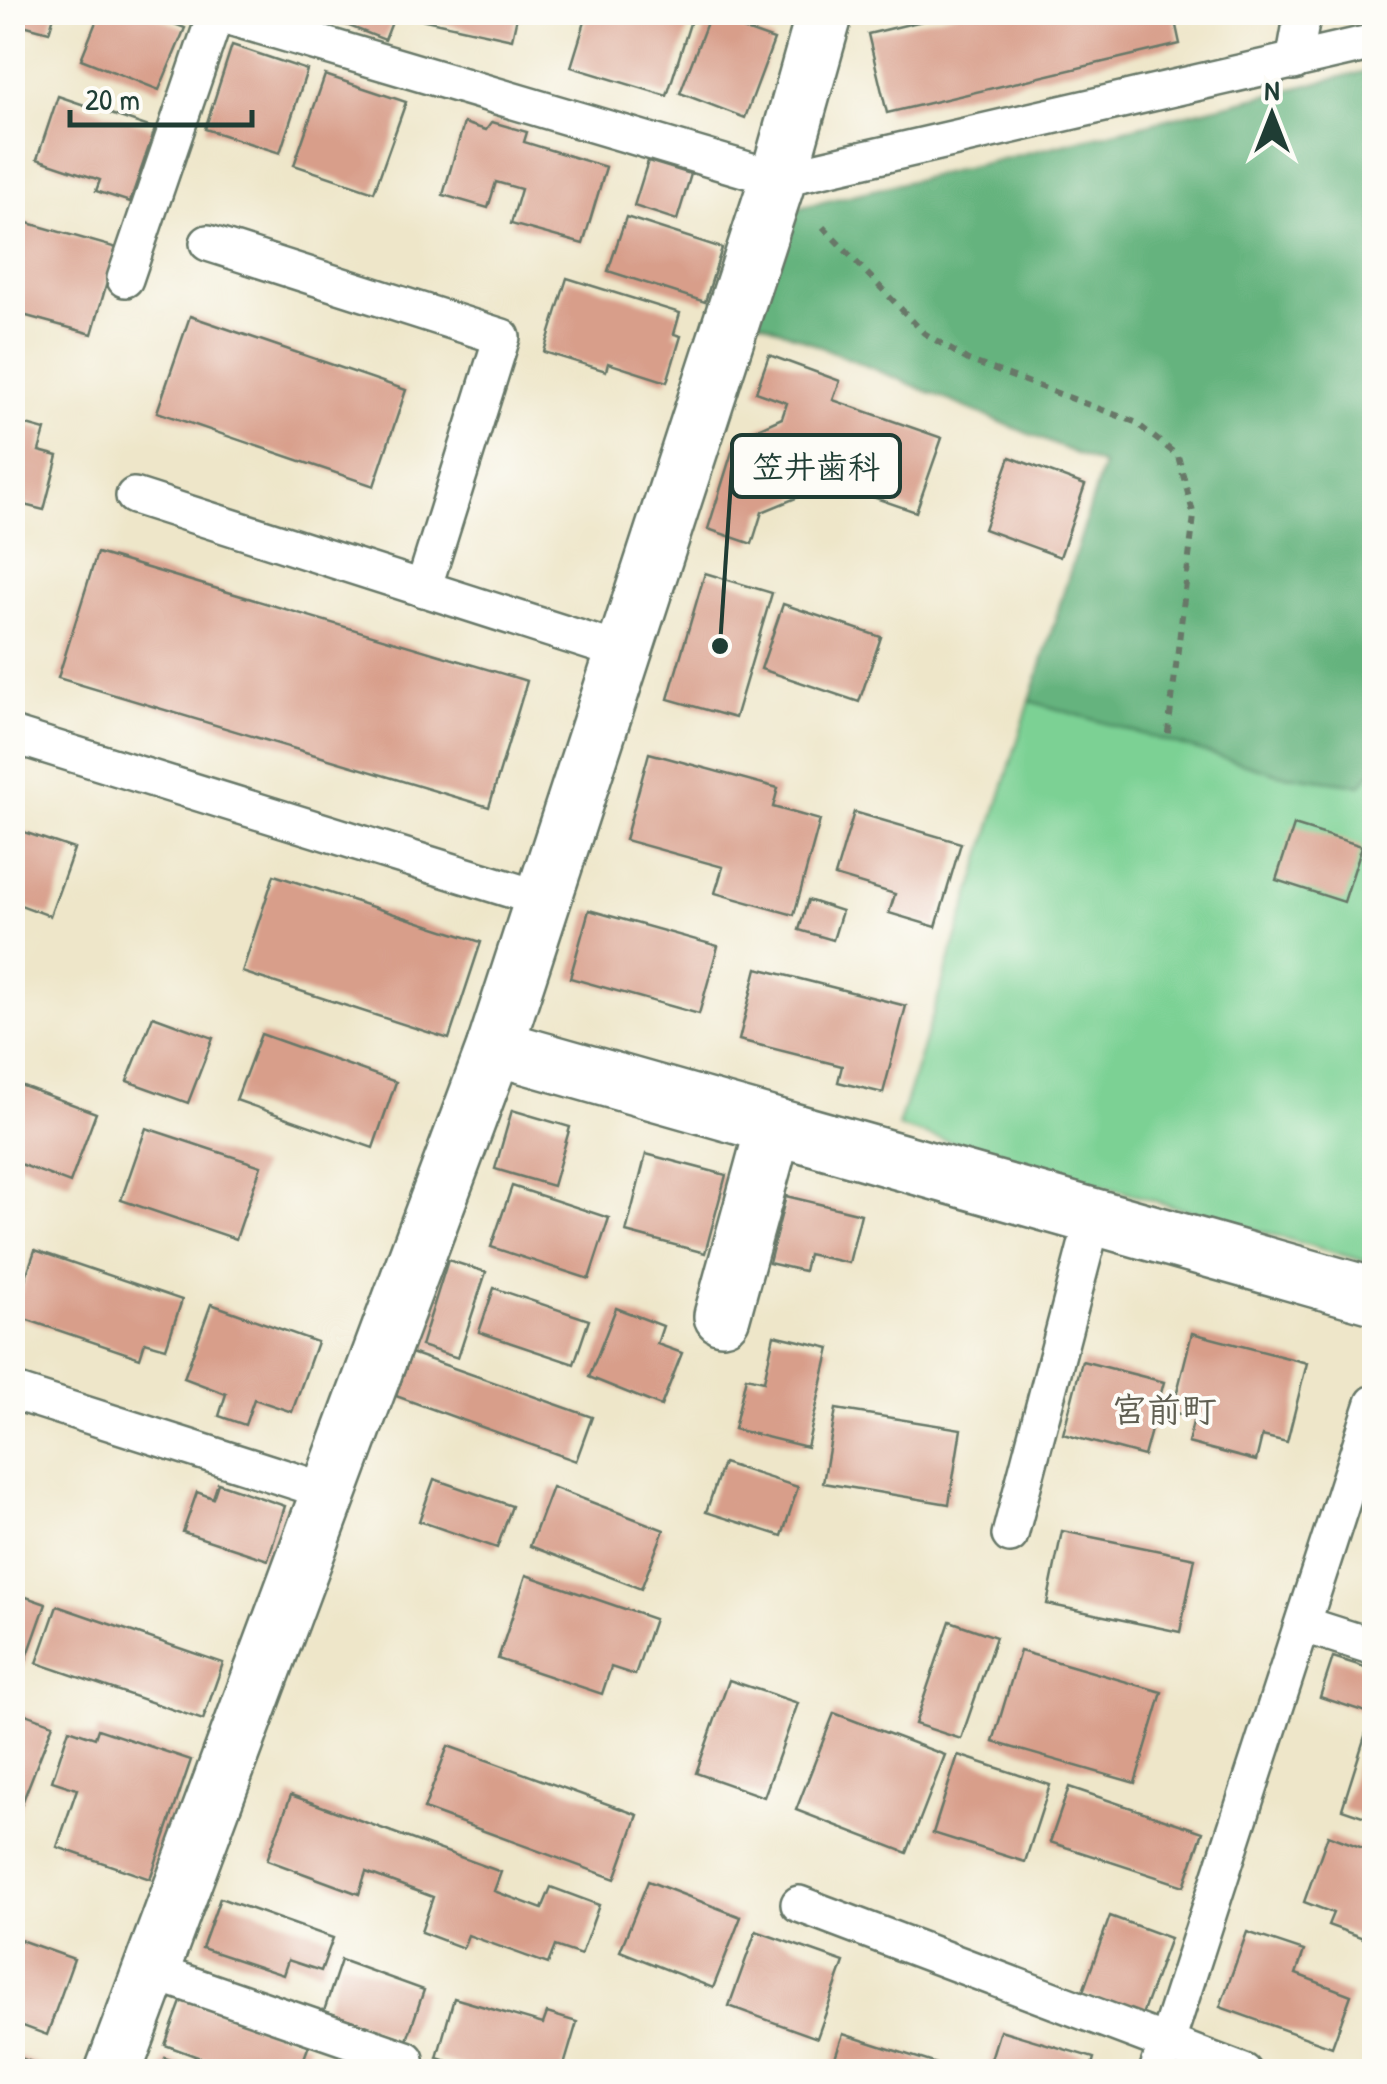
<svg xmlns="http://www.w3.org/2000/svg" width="1387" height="2084" font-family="'Patrick Hand','Klee One',sans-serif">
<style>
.green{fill:#7cd194;stroke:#4e8764;stroke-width:2.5}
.forest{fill:#65b37e;stroke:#427859;stroke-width:2.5}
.building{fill:#d89e8a}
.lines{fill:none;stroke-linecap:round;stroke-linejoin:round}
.service-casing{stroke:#677868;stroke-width:40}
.minor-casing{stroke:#677868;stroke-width:60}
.path{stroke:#677868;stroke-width:6;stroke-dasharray:8 8;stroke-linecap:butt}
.service{stroke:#fff;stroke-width:35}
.minor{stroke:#fff;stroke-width:55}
.labels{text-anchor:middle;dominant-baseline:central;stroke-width:8;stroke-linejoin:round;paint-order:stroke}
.quarter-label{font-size:35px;font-weight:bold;fill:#605f52;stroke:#fdfcf7}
.leader{fill:none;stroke:#1f3d34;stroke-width:4}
.callout-dot{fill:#1f3d34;stroke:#fdfcf7;stroke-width:4}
.callout{fill:#fdfcf7;stroke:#1f3d34;stroke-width:4}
.callout-label{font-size:32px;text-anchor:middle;font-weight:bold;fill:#1f3d34}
</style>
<rect width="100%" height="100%" fill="#fdfcf7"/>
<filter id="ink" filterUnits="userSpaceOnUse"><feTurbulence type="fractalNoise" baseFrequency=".01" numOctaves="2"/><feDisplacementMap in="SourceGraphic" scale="20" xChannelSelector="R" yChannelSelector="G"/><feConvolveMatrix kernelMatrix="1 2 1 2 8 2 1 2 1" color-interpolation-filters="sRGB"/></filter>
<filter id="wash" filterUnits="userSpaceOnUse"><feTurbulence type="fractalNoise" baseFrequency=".0048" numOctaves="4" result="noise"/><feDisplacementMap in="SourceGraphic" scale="40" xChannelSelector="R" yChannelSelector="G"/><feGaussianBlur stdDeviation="2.25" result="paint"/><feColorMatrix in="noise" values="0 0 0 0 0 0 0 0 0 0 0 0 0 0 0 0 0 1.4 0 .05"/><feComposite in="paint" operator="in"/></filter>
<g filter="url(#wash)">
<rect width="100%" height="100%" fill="#eee6c9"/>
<!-- green -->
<polygon class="green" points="1030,701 1279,774 1360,785 1374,768 1374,1264 898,1127"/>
<!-- forest -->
<polygon class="forest" points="1374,69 1374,768 1361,785 1279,774 1030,701 1103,465 757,320 794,209"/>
<g id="blocks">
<!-- building -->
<g class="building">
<polygon points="12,12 55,12 49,32 12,22"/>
<polygon points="100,12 152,12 151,15 185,28 159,90 81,59"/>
<polygon points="339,12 396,12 385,40 336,21"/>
<polygon points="408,12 518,12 512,39 407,16"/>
<polygon points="588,12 678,12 692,17 667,96 571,67"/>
<polygon points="960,12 1173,12 1180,44 887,113 868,34"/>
<polygon points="709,17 774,40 745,118 680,93"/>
<polygon points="232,45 307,70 280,153 205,129"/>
<polygon points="325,75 406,102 374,192 294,165"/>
<polygon points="58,96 155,129 130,202 96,191 100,180 37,159"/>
<polygon points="492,122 527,132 524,142 606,167 583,244 511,224 521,189 496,182 488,208 443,195 464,123 486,130"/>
<polygon points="648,161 691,174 677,220 634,206"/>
<polygon points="626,217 722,248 705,302 608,271"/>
<polygon points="14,219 117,248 92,334 12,312"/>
<polygon points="567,278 680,313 674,334 681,336 667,382 608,363 606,371 544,352"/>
<polygon points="190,316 406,390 374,486 157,412"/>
<polygon points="769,355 840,381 833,400 942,438 916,512 832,483 762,512 752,544 708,529 736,439 782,418 787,403 756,392"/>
<polygon points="12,421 45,430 39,451 58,456 44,510 12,502"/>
<polygon points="1010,457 1085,485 1060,557 984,529"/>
<polygon points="97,553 527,681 489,807 58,678"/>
<polygon points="705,573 772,593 735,718 668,699"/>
<polygon points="783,604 881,637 859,702 761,669"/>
<polygon points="649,753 778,788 773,807 820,820 794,915 715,893 723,867 625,840"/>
<polygon points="854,812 961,843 936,927 889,913 895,894 835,876"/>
<polygon points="1294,825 1362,846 1344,902 1276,880"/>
<polygon points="12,828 74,849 50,916 12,902"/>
<polygon points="274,875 481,942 449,1039 242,972"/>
<polygon points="808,900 842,911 833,940 799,930"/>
<polygon points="589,910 718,946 699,1014 570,978"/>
<polygon points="757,968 906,1006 883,1093 838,1082 842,1066 739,1040"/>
<polygon points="153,1016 213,1038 188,1103 127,1081"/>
<polygon points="261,1034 396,1082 373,1148 236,1100"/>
<polygon points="12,1082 96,1113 70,1183 12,1161"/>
<polygon points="512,1110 570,1127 553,1186 495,1169"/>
<polygon points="146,1128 261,1166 236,1239 121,1200"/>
<polygon points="646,1154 726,1175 705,1253 626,1232"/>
<polygon points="512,1186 609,1218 589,1279 491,1247"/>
<polygon points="786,1196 861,1214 849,1263 808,1254 804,1271 769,1263"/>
<polygon points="35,1250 182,1300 166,1348 145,1342 140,1358 13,1315"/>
<polygon points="448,1260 486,1272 458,1358 421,1346"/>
<polygon points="494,1288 589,1320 574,1364 479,1332"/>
<polygon points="211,1304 317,1342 292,1412 254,1399 245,1425 219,1416 226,1394 184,1378"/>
<polygon points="616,1308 663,1326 657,1344 682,1353 661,1406 589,1377"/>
<polygon points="1192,1333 1307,1363 1287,1442 1262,1436 1256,1461 1188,1443 1194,1418 1172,1412"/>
<polygon points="774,1335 830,1348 807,1447 734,1429 746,1377 764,1381"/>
<polygon points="411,1353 592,1417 576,1461 396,1396"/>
<polygon points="1082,1361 1164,1382 1144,1456 1063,1434"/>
<polygon points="836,1409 961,1429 949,1504 823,1483"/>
<polygon points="723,1463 798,1487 782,1536 706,1512"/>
<polygon points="434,1479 512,1506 497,1548 419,1521"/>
<polygon points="218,1483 285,1506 268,1560 183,1532 197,1492 213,1498"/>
<polygon points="552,1487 664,1530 641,1589 530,1546"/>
<polygon points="1062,1531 1195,1558 1180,1632 1047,1604"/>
<polygon points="526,1575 654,1619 635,1675 611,1667 602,1694 498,1659"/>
<polygon points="12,1592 46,1604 24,1666 12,1662"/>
<polygon points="57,1606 223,1663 203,1720 37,1663"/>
<polygon points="950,1621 996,1637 961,1739 915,1724"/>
<polygon points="1020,1651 1162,1692 1135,1783 993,1742"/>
<polygon points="1333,1657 1374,1670 1374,1820 1342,1809 1372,1714 1320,1697"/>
<polygon points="729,1680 798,1703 764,1797 696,1773"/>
<polygon points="12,1709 53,1724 17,1816 12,1815"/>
<polygon points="834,1713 945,1755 907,1853 796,1810"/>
<polygon points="69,1729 95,1738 98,1729 191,1760 150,1879 57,1847 77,1789 52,1781"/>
<polygon points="448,1746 638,1815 615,1879 424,1809"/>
<polygon points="958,1755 1050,1785 1025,1862 933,1833"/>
<polygon points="1069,1787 1203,1832 1184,1886 1050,1842"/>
<polygon points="291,1795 501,1872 494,1891 542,1909 551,1887 599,1905 581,1955 555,1946 548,1964 468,1935 463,1948 421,1932 433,1897 366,1872 359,1894 267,1860"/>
<polygon points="1328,1835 1374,1852 1374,1942 1328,1925 1333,1913 1304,1902"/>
<polygon points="648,1881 741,1917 713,1988 620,1951"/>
<polygon points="220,1898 333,1938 321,1971 288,1960 283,1975 202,1948"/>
<polygon points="1110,1916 1170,1938 1142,2015 1082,1994"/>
<polygon points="756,1931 844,1962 817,2038 729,2006"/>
<polygon points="1247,1932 1304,1951 1296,1974 1351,1995 1332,2047 1220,2007"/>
<polygon points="12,1937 74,1959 47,2035 12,2022"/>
<polygon points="341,1960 424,1990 407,2040 324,2011"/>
<polygon points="454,1998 543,2024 547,2013 577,2022 562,2072 482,2072 437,2058"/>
<polygon points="182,1999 309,2045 299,2072 239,2072 165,2045"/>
<polygon points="1000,2030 1094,2058 1090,2072 987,2072"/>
<polygon points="843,2034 959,2071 958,2072 830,2072"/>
<polygon points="12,2055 57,2071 57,2072 12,2072"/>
<polygon points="165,2058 203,2071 203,2072 160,2072"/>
</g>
</g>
</g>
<g filter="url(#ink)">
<use href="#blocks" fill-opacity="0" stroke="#677868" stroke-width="2.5"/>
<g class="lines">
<!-- service casing -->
<g class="service-casing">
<g id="service">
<polyline points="1294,62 1303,12"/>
<polyline points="208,243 502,337 423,589"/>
<polyline points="125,279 216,13 778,179 1374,42"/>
<polyline points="134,496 622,652"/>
<polyline points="12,735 541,899"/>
<polyline points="12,1391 329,1492"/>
<polyline points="1010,1535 1094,1216"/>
<polyline points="1305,1625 1374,1647"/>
<polyline points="799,1904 1244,2072"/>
<polyline points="151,1971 406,2059"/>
<polyline points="1157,2072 1374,1403"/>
</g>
</g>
<!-- minor casing -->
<g class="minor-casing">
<g id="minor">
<polyline points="495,1047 1374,1296"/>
<polyline points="722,1316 774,1127"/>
<polyline points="113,2072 495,1047 778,179 825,12"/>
</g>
</g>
<!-- path -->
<polyline class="path" points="823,227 924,333 968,360 1135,422 1178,456 1194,516 1167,741"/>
<!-- service -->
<use href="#service" class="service"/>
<!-- minor -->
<use href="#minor" class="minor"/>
</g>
</g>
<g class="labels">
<!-- quarter labels -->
<g class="quarter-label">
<text x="1164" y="1409">宮前町</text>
</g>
</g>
<!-- callouts -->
<path class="leader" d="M720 646L732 466"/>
<circle class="callout-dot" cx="720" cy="646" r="10"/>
<rect class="callout" x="732" y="435" width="168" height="62" rx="10"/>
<g class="callout-label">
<text x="816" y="478">笠井歯科</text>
</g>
<!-- margin -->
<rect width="1387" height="2084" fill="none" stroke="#fdfcf7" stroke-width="50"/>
<!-- north arrow -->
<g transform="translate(1272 115)" stroke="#fdfcf7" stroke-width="8" paint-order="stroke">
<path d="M0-8L18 38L0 25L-18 38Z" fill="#1f3d34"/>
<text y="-15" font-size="28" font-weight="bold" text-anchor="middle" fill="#1f3d34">N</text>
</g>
<!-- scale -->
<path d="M70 110v15h182v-15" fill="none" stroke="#1f3d34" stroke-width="5"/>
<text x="85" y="110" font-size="30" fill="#1f3d34" stroke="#fdfcf7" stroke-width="8" paint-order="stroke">20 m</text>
</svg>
